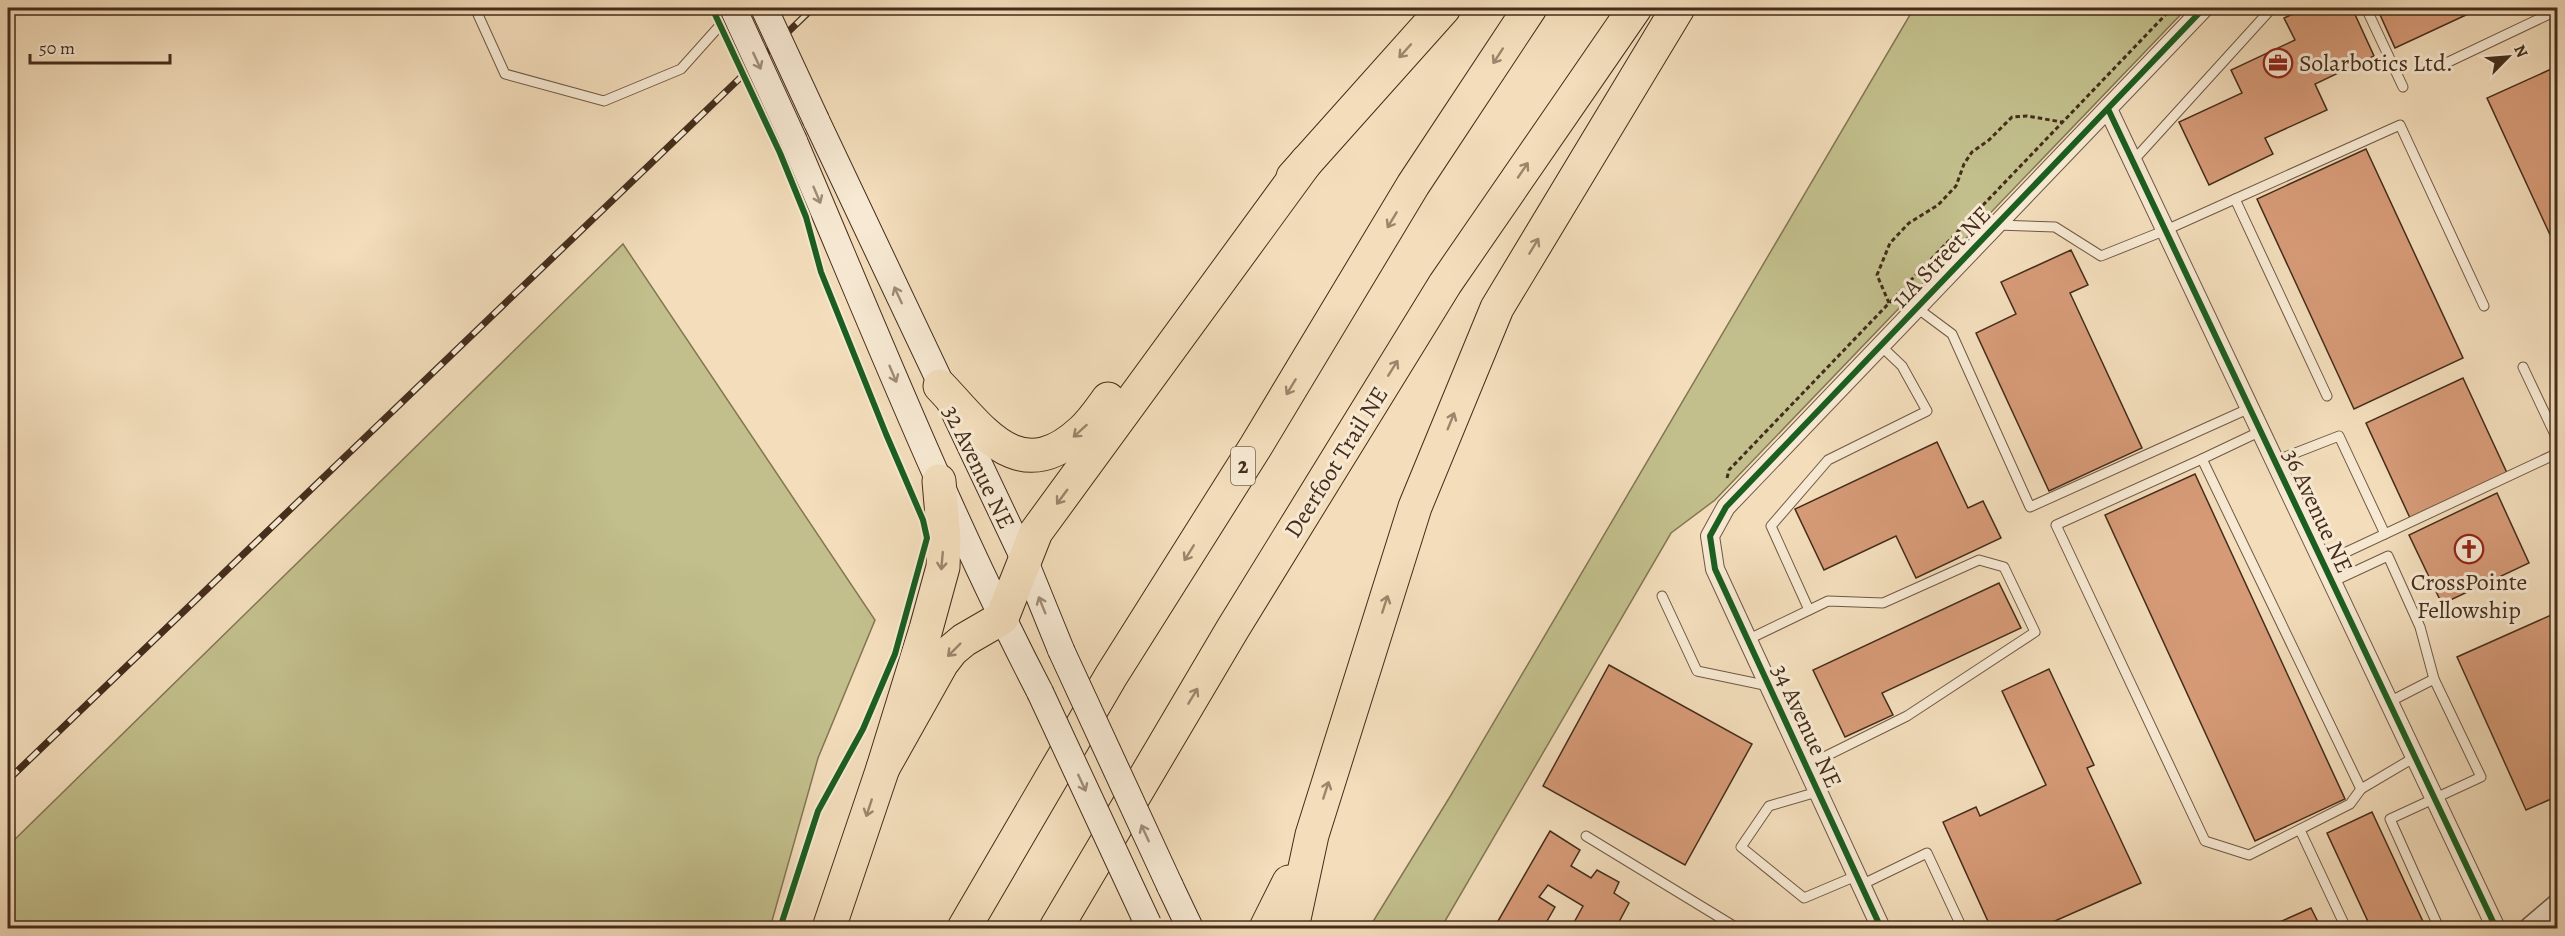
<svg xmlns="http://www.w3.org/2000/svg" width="2565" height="936" font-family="Alegreya,serif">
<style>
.green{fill:#c2bf8c;stroke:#837654;stroke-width:1.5}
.building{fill:#d69a77;stroke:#442d1b;stroke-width:1.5}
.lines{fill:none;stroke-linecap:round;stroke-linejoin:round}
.service-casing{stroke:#705943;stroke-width:11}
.minor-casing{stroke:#705943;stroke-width:20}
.tertiary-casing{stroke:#705943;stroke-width:25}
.secondary-casing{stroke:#442d1b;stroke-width:28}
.motorway-casing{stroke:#442d1b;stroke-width:35}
.path{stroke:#442d1b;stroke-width:3;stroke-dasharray:4.5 3;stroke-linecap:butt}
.service{stroke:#f7e9d3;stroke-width:9}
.minor{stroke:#f7e9d3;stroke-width:18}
.tertiary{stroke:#f7e9d3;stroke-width:22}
.secondary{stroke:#f7e9d3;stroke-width:26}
.motorway{stroke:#f3ddbb;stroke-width:33}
.rail-casing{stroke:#442d1b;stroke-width:7}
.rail{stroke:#f7e9d3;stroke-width:4.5;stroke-dasharray:14;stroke-linecap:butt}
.secondary-bridge-casing{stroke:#442d1b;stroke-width:28;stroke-linecap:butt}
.secondary-bridge{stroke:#f7e9d3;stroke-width:26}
.cycleway-casing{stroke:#f7e9d3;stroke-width:10}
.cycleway{stroke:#1b5e20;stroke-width:6}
.oneway{stroke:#9c856b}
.oneway2{stroke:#9e8b77}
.labels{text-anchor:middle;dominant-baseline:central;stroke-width:6;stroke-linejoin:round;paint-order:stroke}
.shield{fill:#f7e9d3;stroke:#7a6552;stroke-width:1.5}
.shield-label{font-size:22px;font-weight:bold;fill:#442d1b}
.poi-label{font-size:24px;fill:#442d1b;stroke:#f7e9d3;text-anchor:start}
.street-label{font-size:24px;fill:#442d1b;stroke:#f7e9d3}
</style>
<rect width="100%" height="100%" fill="#f3ddbb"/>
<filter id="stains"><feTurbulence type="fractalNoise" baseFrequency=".00333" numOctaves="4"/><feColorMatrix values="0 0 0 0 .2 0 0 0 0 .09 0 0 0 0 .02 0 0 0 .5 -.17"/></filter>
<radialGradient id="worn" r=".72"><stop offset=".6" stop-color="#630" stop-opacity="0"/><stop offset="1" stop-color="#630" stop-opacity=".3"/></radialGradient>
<!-- green -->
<g class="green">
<polygon points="1914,8 2187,8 1715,500 1671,533 1441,928 1369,928 1451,795"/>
<polygon points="623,244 875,620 818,758 770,928 8,928 8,846"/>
</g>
<!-- building -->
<g class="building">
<polygon points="2306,8 2352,8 2374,56 2315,84 2327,110 2265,138 2273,154 2209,185 2179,122 2242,93 2231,70 2295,40 2284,18"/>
<polygon points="2377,8 2481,8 2395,48"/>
<polygon points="2558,66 2558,252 2487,98"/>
<polygon points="2366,149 2463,358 2354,409 2257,199"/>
<polygon points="2071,250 2088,285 2070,293 2142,448 2049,491 1976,333 2016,314 2001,282"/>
<polygon points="2463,378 2507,473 2410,518 2366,423"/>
<polygon points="1937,442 1968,508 1983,501 2001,538 1916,578 1896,536 1824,570 1795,509"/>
<polygon points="2195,474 2345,799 2255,841 2105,515"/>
<polygon points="2497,493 2529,563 2442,604 2409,535"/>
<polygon points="1999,583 2021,628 1882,693 1893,715 1845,737 1813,670"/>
<polygon points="2558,612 2558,796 2526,810 2457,657"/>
<polygon points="1609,665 1752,744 1685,865 1543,786"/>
<polygon points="2049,669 2094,765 2087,768 2141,883 2039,928 1991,928 1943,822 1976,807 1980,816 2046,785 2002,691"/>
<polygon points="2372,812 2426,928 2371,928 2327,833"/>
<polygon points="1550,831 1580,850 1571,866 1591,878 1597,870 1619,882 1614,893 1629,903 1619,922 1627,927 1626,928 1571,928 1583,906 1548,885 1539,897 1555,907 1543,928 1494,928"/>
<polygon points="2311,908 2321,928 2266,928"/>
</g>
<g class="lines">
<!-- service casing -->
<g class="service-casing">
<g id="service">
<polyline points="475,8 505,74 604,101 681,69 732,12"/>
<polyline points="2366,8 2403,87"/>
<polyline points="8,10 9,8"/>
<polyline points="2442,65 2558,10"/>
<polyline points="2133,161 2272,8"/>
<polyline points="2235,199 2400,125 2484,306"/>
<polyline points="1997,225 2055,227 2101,256 2166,230 2235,199 2327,396"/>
<polyline points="1917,308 1952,334 2030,507 2250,408"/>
<polyline points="2523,367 2558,441"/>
<polyline points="2261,431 2202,459 2361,789 2415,757"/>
<polyline points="2202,459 2056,525 2205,841 2249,855 2350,804 2361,789"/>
<polyline points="2275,461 2339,436 2385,534"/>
<polyline points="2323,563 2558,453"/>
<polyline points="2332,582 2388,556 2420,627 2434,679"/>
<polyline points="1662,596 1697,671 1769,686"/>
<polyline points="1809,610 1771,526 1828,460 1927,411 1902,366 1881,346"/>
<polyline points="1747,640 1828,601 1883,603 1979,560 2004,567 2035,632 1907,716 1806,766"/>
<polyline points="2389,702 2434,679 2481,777 2390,819 2439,928"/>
<polyline points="1817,792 1769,806 1741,847 1804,898 1856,876"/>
<polyline points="2300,830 2346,928"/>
<polyline points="1586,836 1737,928"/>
<polyline points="1861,885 1927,853 1962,928"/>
</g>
</g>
<!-- minor casing -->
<g class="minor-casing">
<g id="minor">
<polyline points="2108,109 2496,928"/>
<polyline points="1881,928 1715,569 1710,536 1726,507 2204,8"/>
</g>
</g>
<!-- tertiary casing -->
<g class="tertiary-casing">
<polyline id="tertiary" points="2531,928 2558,905"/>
</g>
<!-- secondary casing -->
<g class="secondary-casing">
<g id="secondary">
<polyline points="816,120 1024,559 1061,650"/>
<path d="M 794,141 C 873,326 947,513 1040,692"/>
<polyline points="1170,886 1190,928"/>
</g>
</g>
<!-- motorway casing -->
<g class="motorway-casing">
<g id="motorway">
<polyline points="1293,177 1444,8"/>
<path d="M 940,386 C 983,431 1019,489 1082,431 C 1092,422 1100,410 1108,399"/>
<polyline points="883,768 942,663 952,650 964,640 1002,618 1036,532 1307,161"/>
<polyline points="829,928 883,768 926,629 943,567 944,539 939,481"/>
<polyline points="964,928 1111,676 1256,446 1413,185 1530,8"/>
<polyline points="1056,928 1232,630 1445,284 1635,8"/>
<polyline points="1266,928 1289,882"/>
<polyline points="1292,928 1312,835 1415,507 1497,308 1678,8"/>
</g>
</g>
<!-- path -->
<g class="path">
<polyline points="1889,303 1877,275 1890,243 1909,223 1938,205 1956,186 1964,164 1972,152 1989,140 2012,117 2027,116 2062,122"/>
<polyline points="1727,478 1729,470 2172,8"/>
</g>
<!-- service -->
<use href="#service" class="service"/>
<!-- minor -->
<use href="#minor" class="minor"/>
<!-- tertiary -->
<use href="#tertiary" class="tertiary"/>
<!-- secondary -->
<use href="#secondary" class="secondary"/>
<!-- motorway -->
<use href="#motorway" class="motorway"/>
<!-- rail casing -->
<g class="rail-casing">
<polyline id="rail" points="8,780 813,8"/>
</g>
<!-- rail -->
<use href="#rail" class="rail"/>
<!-- secondary-bridge casing -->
<g class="secondary-bridge-casing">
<g id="secondary-bridge">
<polyline points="733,8 794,141"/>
<polyline points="764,8 816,120"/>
<polyline points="1061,650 1170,886"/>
<polyline points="1040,692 1148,924"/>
</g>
</g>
<!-- secondary-bridge -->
<use href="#secondary-bridge" class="secondary-bridge"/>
<!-- cycleway casing -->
<g class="cycleway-casing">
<g id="cycleway">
<polyline points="712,8 780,153 806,217 821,272 886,434 923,520 927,538 895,654 863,729 818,811 780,928"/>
<polyline points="2108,109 2496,928"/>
<polyline points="1881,928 1715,569 1710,536 1726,507 2204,8"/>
</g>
</g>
<!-- cycleway -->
<use href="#cycleway" class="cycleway"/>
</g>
<!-- one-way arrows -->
<defs><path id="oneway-shaft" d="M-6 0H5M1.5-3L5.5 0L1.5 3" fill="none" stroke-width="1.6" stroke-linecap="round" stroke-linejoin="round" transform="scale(1.5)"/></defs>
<g class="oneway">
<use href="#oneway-shaft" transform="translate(1405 51) rotate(132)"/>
<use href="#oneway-shaft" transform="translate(1498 56) rotate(123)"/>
<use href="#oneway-shaft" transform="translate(1523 170) rotate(-56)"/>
<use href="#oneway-shaft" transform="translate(1392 220) rotate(121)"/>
<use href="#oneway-shaft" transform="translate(1534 246) rotate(-59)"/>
<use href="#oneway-shaft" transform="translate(1393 368) rotate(-58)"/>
<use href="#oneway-shaft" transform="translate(1291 387) rotate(121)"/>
<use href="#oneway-shaft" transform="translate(1451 421) rotate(-68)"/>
<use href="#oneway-shaft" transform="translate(1080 431) rotate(138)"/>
<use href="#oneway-shaft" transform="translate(1062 497) rotate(126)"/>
<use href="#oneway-shaft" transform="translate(1189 553) rotate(122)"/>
<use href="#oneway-shaft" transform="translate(942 561) rotate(95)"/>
<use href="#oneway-shaft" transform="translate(1385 604) rotate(-72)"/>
<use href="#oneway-shaft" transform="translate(954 650) rotate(135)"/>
<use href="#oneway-shaft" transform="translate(1193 696) rotate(-59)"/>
<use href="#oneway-shaft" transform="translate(1326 790) rotate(-72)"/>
<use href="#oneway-shaft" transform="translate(869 808) rotate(108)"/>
</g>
<g class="oneway2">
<use href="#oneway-shaft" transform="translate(757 61) rotate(65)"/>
<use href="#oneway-shaft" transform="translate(817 195) rotate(67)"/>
<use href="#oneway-shaft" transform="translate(898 295) rotate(-115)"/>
<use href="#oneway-shaft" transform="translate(893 374) rotate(67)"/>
<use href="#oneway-shaft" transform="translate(1042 605) rotate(-112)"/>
<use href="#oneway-shaft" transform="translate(1082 783) rotate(65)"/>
<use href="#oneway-shaft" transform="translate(1145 833) rotate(-115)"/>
</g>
<!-- icons -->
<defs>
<g id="office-ring" transform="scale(1.5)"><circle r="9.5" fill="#f7e9d3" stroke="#8f2418" stroke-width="1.5"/><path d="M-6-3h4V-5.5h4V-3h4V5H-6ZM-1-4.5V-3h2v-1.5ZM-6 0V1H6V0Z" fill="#8f2418"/></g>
<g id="church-ring" transform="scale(1.5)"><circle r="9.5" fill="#f7e9d3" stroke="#8f2418" stroke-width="1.5"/><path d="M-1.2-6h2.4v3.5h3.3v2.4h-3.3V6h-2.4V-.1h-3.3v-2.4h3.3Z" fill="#8f2418"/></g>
</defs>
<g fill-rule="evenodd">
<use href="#office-ring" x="2278" y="63"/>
<use href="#church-ring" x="2469" y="549"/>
</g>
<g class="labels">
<!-- shield labels -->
<rect class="shield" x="1231" y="447" width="24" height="38" rx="4.5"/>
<g class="shield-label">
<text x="1243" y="466">2</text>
</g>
<!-- poi labels -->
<g class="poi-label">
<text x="2299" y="63">Solarbotics Ltd.</text>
<text x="2469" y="582" text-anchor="middle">CrossPointe<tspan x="2469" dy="28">Fellowship</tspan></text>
</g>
<!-- street labels -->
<g class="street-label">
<text transform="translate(1941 257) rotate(-46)">11A Street NE</text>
<text transform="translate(1336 462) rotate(-58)">Deerfoot Trail NE</text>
<text transform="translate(979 467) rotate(64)">32 Avenue NE</text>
<text transform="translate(2318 511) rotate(65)">36 Avenue NE</text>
<text transform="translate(1807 726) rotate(65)">34 Avenue NE</text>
</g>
</g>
<!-- margin -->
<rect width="2565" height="936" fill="none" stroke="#f3ddbb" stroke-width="30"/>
<rect x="9" y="9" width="2547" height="918" fill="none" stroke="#442d1b" stroke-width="3"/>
<rect x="15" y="15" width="2535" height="906" fill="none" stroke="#442d1b" stroke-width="1.5"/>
<!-- north arrow -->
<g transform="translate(2508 57) rotate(65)" stroke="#f7e9d3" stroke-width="4.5" paint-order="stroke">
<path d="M0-4.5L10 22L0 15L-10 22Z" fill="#442d1b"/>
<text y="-9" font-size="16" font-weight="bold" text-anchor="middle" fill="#442d1b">N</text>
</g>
<!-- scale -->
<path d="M30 54v9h140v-9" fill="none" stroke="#442d1b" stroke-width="3"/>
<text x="39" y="54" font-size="18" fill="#442d1b" stroke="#f7e9d3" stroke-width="4.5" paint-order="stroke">50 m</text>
<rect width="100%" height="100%" filter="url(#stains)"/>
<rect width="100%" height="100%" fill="url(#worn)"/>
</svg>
